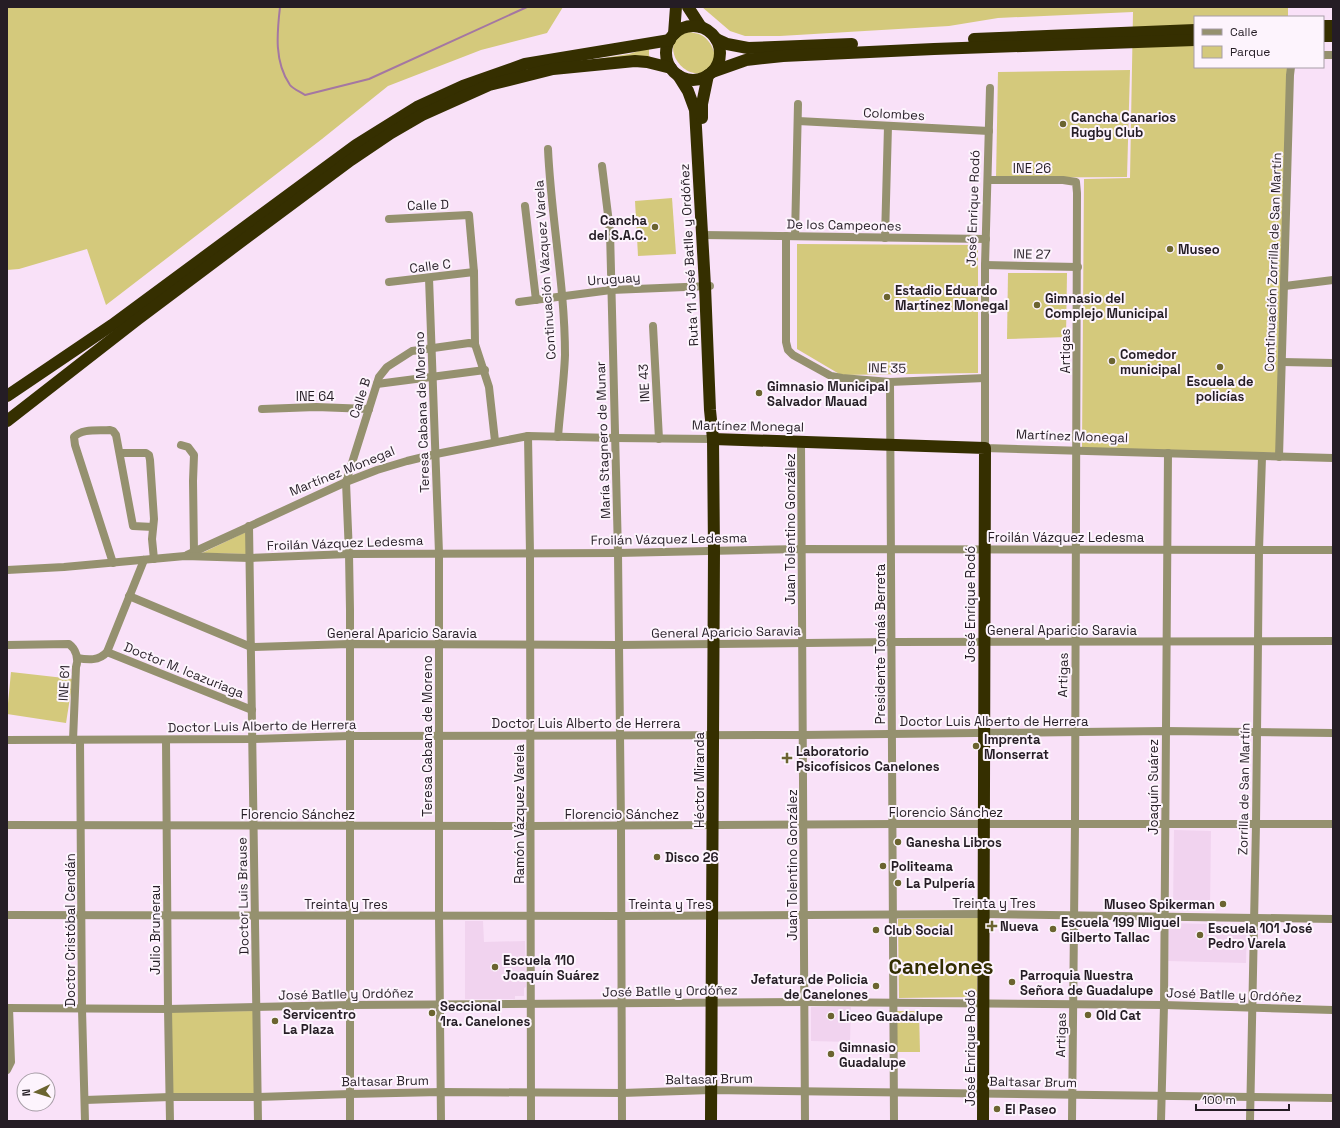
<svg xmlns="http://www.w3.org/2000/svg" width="1340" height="1128" font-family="'Space Grotesk',sans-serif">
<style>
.built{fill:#f1d3ef}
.green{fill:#d4c97c}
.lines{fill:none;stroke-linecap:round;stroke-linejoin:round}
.stream{stroke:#a477a2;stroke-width:2}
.minor{stroke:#95916f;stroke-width:8}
.highway{stroke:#352f00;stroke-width:12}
.poi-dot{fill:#6b6430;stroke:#fdf4fd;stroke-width:1.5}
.labels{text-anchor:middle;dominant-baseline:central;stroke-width:4;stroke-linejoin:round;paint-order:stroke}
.street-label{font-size:13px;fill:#251d25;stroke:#fdf4fd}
.poi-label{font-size:13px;font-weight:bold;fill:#251d25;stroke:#fdf4fd;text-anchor:start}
.town-label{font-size:21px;font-weight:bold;fill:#332e02;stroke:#fdf4fd}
</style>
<rect width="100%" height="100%" fill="#f9e1f8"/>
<!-- built -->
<g class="built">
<polygon points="1174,830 1211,831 1210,909 1173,909"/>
<polygon points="465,921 483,921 484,942 525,941 526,987 524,988 524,996 515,996 515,999 465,999"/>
<polygon points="1169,923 1247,925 1246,963 1168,961"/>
<polygon points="811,1007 851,1007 850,1042 811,1041"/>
</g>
<!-- green -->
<g class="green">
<polygon points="7,7 563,7 547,33 481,50 388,86 322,139 106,305 87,249 19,269 7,270"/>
<polygon points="702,7 1288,7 1288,17 1195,17 1195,67 1287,67 1277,453 1082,448 1084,179 1130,178 1133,12 998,18 949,26 780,36 745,36 730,31"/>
<path d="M 689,32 C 693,33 698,33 701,35 C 714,41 722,66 706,72 C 681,82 656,39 689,32 Z"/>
<polygon points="649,48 649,55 650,58 591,60 629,54"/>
<polygon points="1130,70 1127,177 996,178 998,72"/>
<polygon points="672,198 676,254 638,256 635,201"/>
<polygon points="797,244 978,245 978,373 841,375 797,349"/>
<polygon points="1008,273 1067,273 1066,337 1007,339"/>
<polygon points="246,532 247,554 202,553"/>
<polygon points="11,672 73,679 66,723 7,714"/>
<polygon points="978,918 977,997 899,998 898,919"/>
<polygon points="254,1011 256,1094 171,1095 170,1012"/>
<polygon points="897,1011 919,1011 920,1052 897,1052"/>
</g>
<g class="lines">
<!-- stream -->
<path class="stream" d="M 280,7 C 277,33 274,62 290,85 C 293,89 301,92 305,95 L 369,79 L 527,7"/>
<!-- minor -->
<g class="minor">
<polyline points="1323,55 1333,55"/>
<polyline points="990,88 985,265 985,448 1333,458"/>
<polyline points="798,121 989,131"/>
<path d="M 548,149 C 551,217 565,286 565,355 C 564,382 560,410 558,437"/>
<polyline points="602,166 610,231 618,553 621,825 622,1121"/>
<polyline points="988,180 1063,180 1076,182 1077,193 1075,823 1072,1121"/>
<polyline points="525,206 536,300"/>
<polyline points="389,219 469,215 474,272 475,344 489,387 495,441"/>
<polyline points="702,235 986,239"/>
<polyline points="786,236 786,342 788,350 793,355 831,376 842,378 890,382 985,378"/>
<polyline points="795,236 798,104"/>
<polyline points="885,238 888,126"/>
<polyline points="985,265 1078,267"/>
<polyline points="429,278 439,553 439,916 441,1121"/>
<polyline points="389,282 474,272"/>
<polyline points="1285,286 1333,280"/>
<polyline points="519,302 611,290 710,286"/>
<polyline points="653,326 659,439"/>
<polyline points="1282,362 1333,363"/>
<polyline points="890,382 894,1121"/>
<polyline points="377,384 485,370"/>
<polyline points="262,409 316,407 369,409"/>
<polyline points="528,436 530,553 531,1121"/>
<polyline points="801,442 805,1121"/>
<polyline points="181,445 188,447 194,455 193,481 194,552"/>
<polyline points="120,453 146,453 149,455 150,460 154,519 152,539 154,559"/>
<polyline points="1279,457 1290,75 1291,67"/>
<polyline points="249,526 258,1121"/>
<polyline points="187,555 346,482 377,470 407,461 436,454 528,436 615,438 713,439"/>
<path d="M 113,563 L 75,445 L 74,437 C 82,428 99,431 110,430 L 113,431 L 116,435 L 133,526 L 153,527"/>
<polyline points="7,570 64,567 185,556 249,558 349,554 618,553 801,549 1333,550"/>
<polyline points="129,596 251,647 349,644 619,645 893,642 1333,641"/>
<path d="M 7,645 L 69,644 C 76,649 79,659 76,667 L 73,740"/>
<polyline points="107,652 252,710"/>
<path d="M 77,658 C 88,660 99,661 107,652 L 144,560"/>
<polyline points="7,740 252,739 349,736 803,735 1165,731 1333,733"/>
<polyline points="80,740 82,1009 85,1121"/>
<polyline points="166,740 168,1009 170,1121"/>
<polyline points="7,825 530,826 894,824 1333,824"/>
<polyline points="7,915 621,916 984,914 1333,919"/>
<polyline points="7,1008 168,1009 351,1005 805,1002 1164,1005 1333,1010"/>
<polyline points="7,1070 11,1062 9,1008"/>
<polyline points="85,1100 170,1097 258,1097 350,1094 441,1092 622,1093 711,1090 1333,1098"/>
<polyline points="350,1121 350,610 349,554 346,482 379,377 387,367 412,351 469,343 475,344"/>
<polyline points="1161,1121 1164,1005 1168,453"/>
<polyline points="1250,1121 1256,824 1259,550 1262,457"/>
</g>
<!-- highway -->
<g class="highway">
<polyline points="688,7 701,27"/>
<polyline points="1323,26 1333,26"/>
<circle cx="693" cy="53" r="27"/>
<polyline points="674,34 676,7"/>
<polyline points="1323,36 1333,36"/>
<polyline points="716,39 727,44 748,48 852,44"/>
<polyline points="974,39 1195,30"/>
<polyline points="712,72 746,60 783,56 934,49 1195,40"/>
<polyline points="678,75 688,91 695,110 705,286 710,410 713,439 714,551 711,1121"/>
<polyline points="702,118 702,104 708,75"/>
<polyline points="7,396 112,325 356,145 417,107 463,86 525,64 670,40"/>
<polyline points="7,421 138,319 238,244 351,160 391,133 422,115 489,85 553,69 635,61 647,62 671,68"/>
<polyline points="713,439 985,448 983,1121"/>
</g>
</g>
<!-- markers -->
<g class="poi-dot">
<circle cx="1063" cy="124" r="4"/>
<circle cx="655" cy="227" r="4"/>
<circle cx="1170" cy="249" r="4"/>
<circle cx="887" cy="297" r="4"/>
<circle cx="1037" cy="305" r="4"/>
<circle cx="1112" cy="361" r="4"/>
<circle cx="1220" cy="367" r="4"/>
<circle cx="759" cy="393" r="4"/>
<circle cx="976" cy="746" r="4"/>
<path d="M785 752h4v4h4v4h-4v4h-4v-4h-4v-4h4z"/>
<circle cx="898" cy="842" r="4"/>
<circle cx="657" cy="857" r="4"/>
<circle cx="883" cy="866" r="4"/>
<circle cx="898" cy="883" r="4"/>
<circle cx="1223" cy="904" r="4"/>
<path d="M990 920h4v4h4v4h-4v4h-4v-4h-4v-4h4z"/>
<circle cx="1053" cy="929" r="4"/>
<circle cx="876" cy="930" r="4"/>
<circle cx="1200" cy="935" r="4"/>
<circle cx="495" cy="967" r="4"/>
<circle cx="1012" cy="982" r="4"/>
<circle cx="876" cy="986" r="4"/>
<circle cx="432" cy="1013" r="4"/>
<circle cx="1088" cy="1015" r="4"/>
<circle cx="831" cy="1016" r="4"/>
<circle cx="275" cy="1021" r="4"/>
<circle cx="831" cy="1054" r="4"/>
<circle cx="997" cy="1109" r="4"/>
</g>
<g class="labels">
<!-- street labels -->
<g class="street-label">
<text transform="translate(894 114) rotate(3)">Colombes</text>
<text x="1032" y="168">INE 26</text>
<text transform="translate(428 205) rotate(-2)">Calle D</text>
<text transform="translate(973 208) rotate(-88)">José Enrique Rodó</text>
<text transform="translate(844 225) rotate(1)">De los Campeones</text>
<text transform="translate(1032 254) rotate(1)">INE 27</text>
<text transform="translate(689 255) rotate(-93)">Ruta 11 José Batlle y Ordóñez</text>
<text transform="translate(1273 262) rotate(-88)">Continuación Zorrilla de San Martín</text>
<text transform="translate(430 266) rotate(-7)">Calle C</text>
<text transform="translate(545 270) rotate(-94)">Continuación Vázquez Varela</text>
<text transform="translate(614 279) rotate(-4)">Uruguay</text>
<text transform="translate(1065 351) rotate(-90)">Artigas</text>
<text transform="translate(887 368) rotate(1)">INE 35</text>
<text transform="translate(644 383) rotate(-93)">INE 43</text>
<text x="315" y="396">INE 64</text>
<text transform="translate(360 398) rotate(-72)">Calle B</text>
<text transform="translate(422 412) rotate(-92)">Teresa Cabana de Moreno</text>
<text transform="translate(748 426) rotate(1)">Martínez Monegal</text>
<text transform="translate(1072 436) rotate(2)">Martínez Monegal</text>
<text transform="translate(603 440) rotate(-92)">María Stagnero de Munar</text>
<text transform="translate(342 471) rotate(-22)">Martínez Monegal</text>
<text transform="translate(790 529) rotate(-90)">Juan Tolentino González</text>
<text x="1066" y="537">Froilán Vázquez Ledesma</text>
<text transform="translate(669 539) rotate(-1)">Froilán Vázquez Ledesma</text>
<text transform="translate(345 543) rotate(-2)">Froilán Vázquez Ledesma</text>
<text transform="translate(970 604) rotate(-90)">José Enrique Rodó</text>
<text x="1062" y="630">General Aparicio Saravia</text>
<text transform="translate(726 632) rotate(-1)">General Aparicio Saravia</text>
<text x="402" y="633">General Aparicio Saravia</text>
<text transform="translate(880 644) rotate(-90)">Presidente Tomás Berreta</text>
<text transform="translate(184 670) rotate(22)">Doctor M. Icazuriaga</text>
<text transform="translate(1063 675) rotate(-89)">Artigas</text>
<text transform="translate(64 683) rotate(-87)">INE 61</text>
<text x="994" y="721">Doctor Luis Alberto de Herrera</text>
<text x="586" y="723">Doctor Luis Alberto de Herrera</text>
<text transform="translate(262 726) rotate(-1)">Doctor Luis Alberto de Herrera</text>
<text transform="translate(427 736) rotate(-90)">Teresa Cabana de Moreno</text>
<text transform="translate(699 780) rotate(-90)">Héctor Miranda</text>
<text transform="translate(1153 787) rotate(-90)">Joaquín Suárez</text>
<text transform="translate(1244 789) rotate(-89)">Zorrilla de San Martín</text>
<text x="946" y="812">Florencio Sánchez</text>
<text x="298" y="814">Florencio Sánchez</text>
<text transform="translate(519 814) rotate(-90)">Ramón Vázquez Varela</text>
<text x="622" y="814">Florencio Sánchez</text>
<text transform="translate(792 865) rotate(-90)">Juan Tolentino González</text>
<text transform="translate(243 896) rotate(-91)">Doctor Luis Brause</text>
<text x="994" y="903">Treinta y Tres</text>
<text x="346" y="904">Treinta y Tres</text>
<text x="670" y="904">Treinta y Tres</text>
<text transform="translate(70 930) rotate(-90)">Doctor Cristóbal Cendán</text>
<text transform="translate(155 930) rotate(-90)">Julio Brunerau</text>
<text transform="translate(670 991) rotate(-1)">José Batlle y Ordóñez</text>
<text transform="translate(346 994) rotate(-1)">José Batlle y Ordóñez</text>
<text transform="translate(1234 995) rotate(2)">José Batlle y Ordóñez</text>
<text transform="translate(1061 1035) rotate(-89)">Artigas</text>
<text transform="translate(970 1048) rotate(-90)">José Enrique Rodó</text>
<text transform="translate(709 1079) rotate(-1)">Baltasar Brum</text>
<text transform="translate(385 1081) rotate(-1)">Baltasar Brum</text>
<text transform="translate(1033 1082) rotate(1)">Baltasar Brum</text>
</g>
<!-- poi labels -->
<g class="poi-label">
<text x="1071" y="117">Cancha Canarios<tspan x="1071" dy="15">Rugby Club</tspan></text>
<text x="647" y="220" text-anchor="end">Cancha<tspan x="647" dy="15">del S.A.C.</tspan></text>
<text x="1178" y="249">Museo</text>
<text x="895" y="290">Estadio Eduardo<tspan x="895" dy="15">Martínez Monegal</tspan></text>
<text x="1045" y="298">Gimnasio del<tspan x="1045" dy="15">Complejo Municipal</tspan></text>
<text x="1120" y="354">Comedor<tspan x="1120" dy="15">municipal</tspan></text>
<text x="1220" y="381" text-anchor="middle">Escuela de<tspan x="1220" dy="15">policías</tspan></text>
<text x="767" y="386">Gimnasio Municipal<tspan x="767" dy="15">Salvador Mauad</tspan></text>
<text x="984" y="739">Imprenta<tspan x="984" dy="15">Monserrat</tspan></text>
<text x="796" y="751">Laboratorio<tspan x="796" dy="15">Psicofísicos Canelones</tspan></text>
<text x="906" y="842">Ganesha Libros</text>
<text x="665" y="857">Disco 26</text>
<text x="891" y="866">Politeama</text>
<text x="906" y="883">La Pulpería</text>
<text x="1215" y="904" text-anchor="end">Museo Spikerman</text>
<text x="1061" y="922">Escuela 199 Miguel<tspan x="1061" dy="15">Gilberto Tallac</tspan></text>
<text x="1000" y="926">Nueva</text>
<text x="1208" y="928">Escuela 101 José<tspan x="1208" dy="15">Pedro Varela</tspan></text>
<text x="884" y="930">Club Social</text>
<text x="503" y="960">Escuela 110<tspan x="503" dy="15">Joaquín Suárez</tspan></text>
<text x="1020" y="975">Parroquia Nuestra<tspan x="1020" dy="15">Señora de Guadalupe</tspan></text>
<text x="868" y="979" text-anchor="end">Jefatura de Policia<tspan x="868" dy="15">de Canelones</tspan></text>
<text x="440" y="1006">Seccional<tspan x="440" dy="15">1ra. Canelones</tspan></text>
<text x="283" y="1014">Servicentro<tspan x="283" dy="15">La Plaza</tspan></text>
<text x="1096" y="1015">Old Cat</text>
<text x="839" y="1016">Liceo Guadalupe</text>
<text x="839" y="1047">Gimnasio<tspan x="839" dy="15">Guadalupe</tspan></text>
<text x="1005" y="1109">El Paseo</text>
</g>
<!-- town labels -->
<g class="town-label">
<text x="941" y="966">Canelones</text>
</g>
</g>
<!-- border -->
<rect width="1340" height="1128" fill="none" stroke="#251d25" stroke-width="16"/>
<!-- legend -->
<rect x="1194" y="16" width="130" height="52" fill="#fdf4fd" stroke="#a79ea7"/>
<rect x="1202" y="29" width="20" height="6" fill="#95916f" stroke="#a79ea7"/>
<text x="1230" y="36" font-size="12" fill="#251d25">Calle</text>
<rect x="1202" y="46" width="20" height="12" fill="#d4c97c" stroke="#a79ea7"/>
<text x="1230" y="56" font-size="12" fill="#251d25">Parque</text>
<!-- north arrow -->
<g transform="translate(36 1092) rotate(266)"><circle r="19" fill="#fdf4fd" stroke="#a79ea7"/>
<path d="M0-3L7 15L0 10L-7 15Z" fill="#6b6430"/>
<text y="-6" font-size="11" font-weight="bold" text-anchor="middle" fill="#251d25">N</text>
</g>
<!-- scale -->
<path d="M1196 1104v6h93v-6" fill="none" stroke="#251d25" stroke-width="2"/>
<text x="1202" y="1104" font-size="12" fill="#251d25" stroke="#fdf4fd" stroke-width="3" paint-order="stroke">100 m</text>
</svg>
